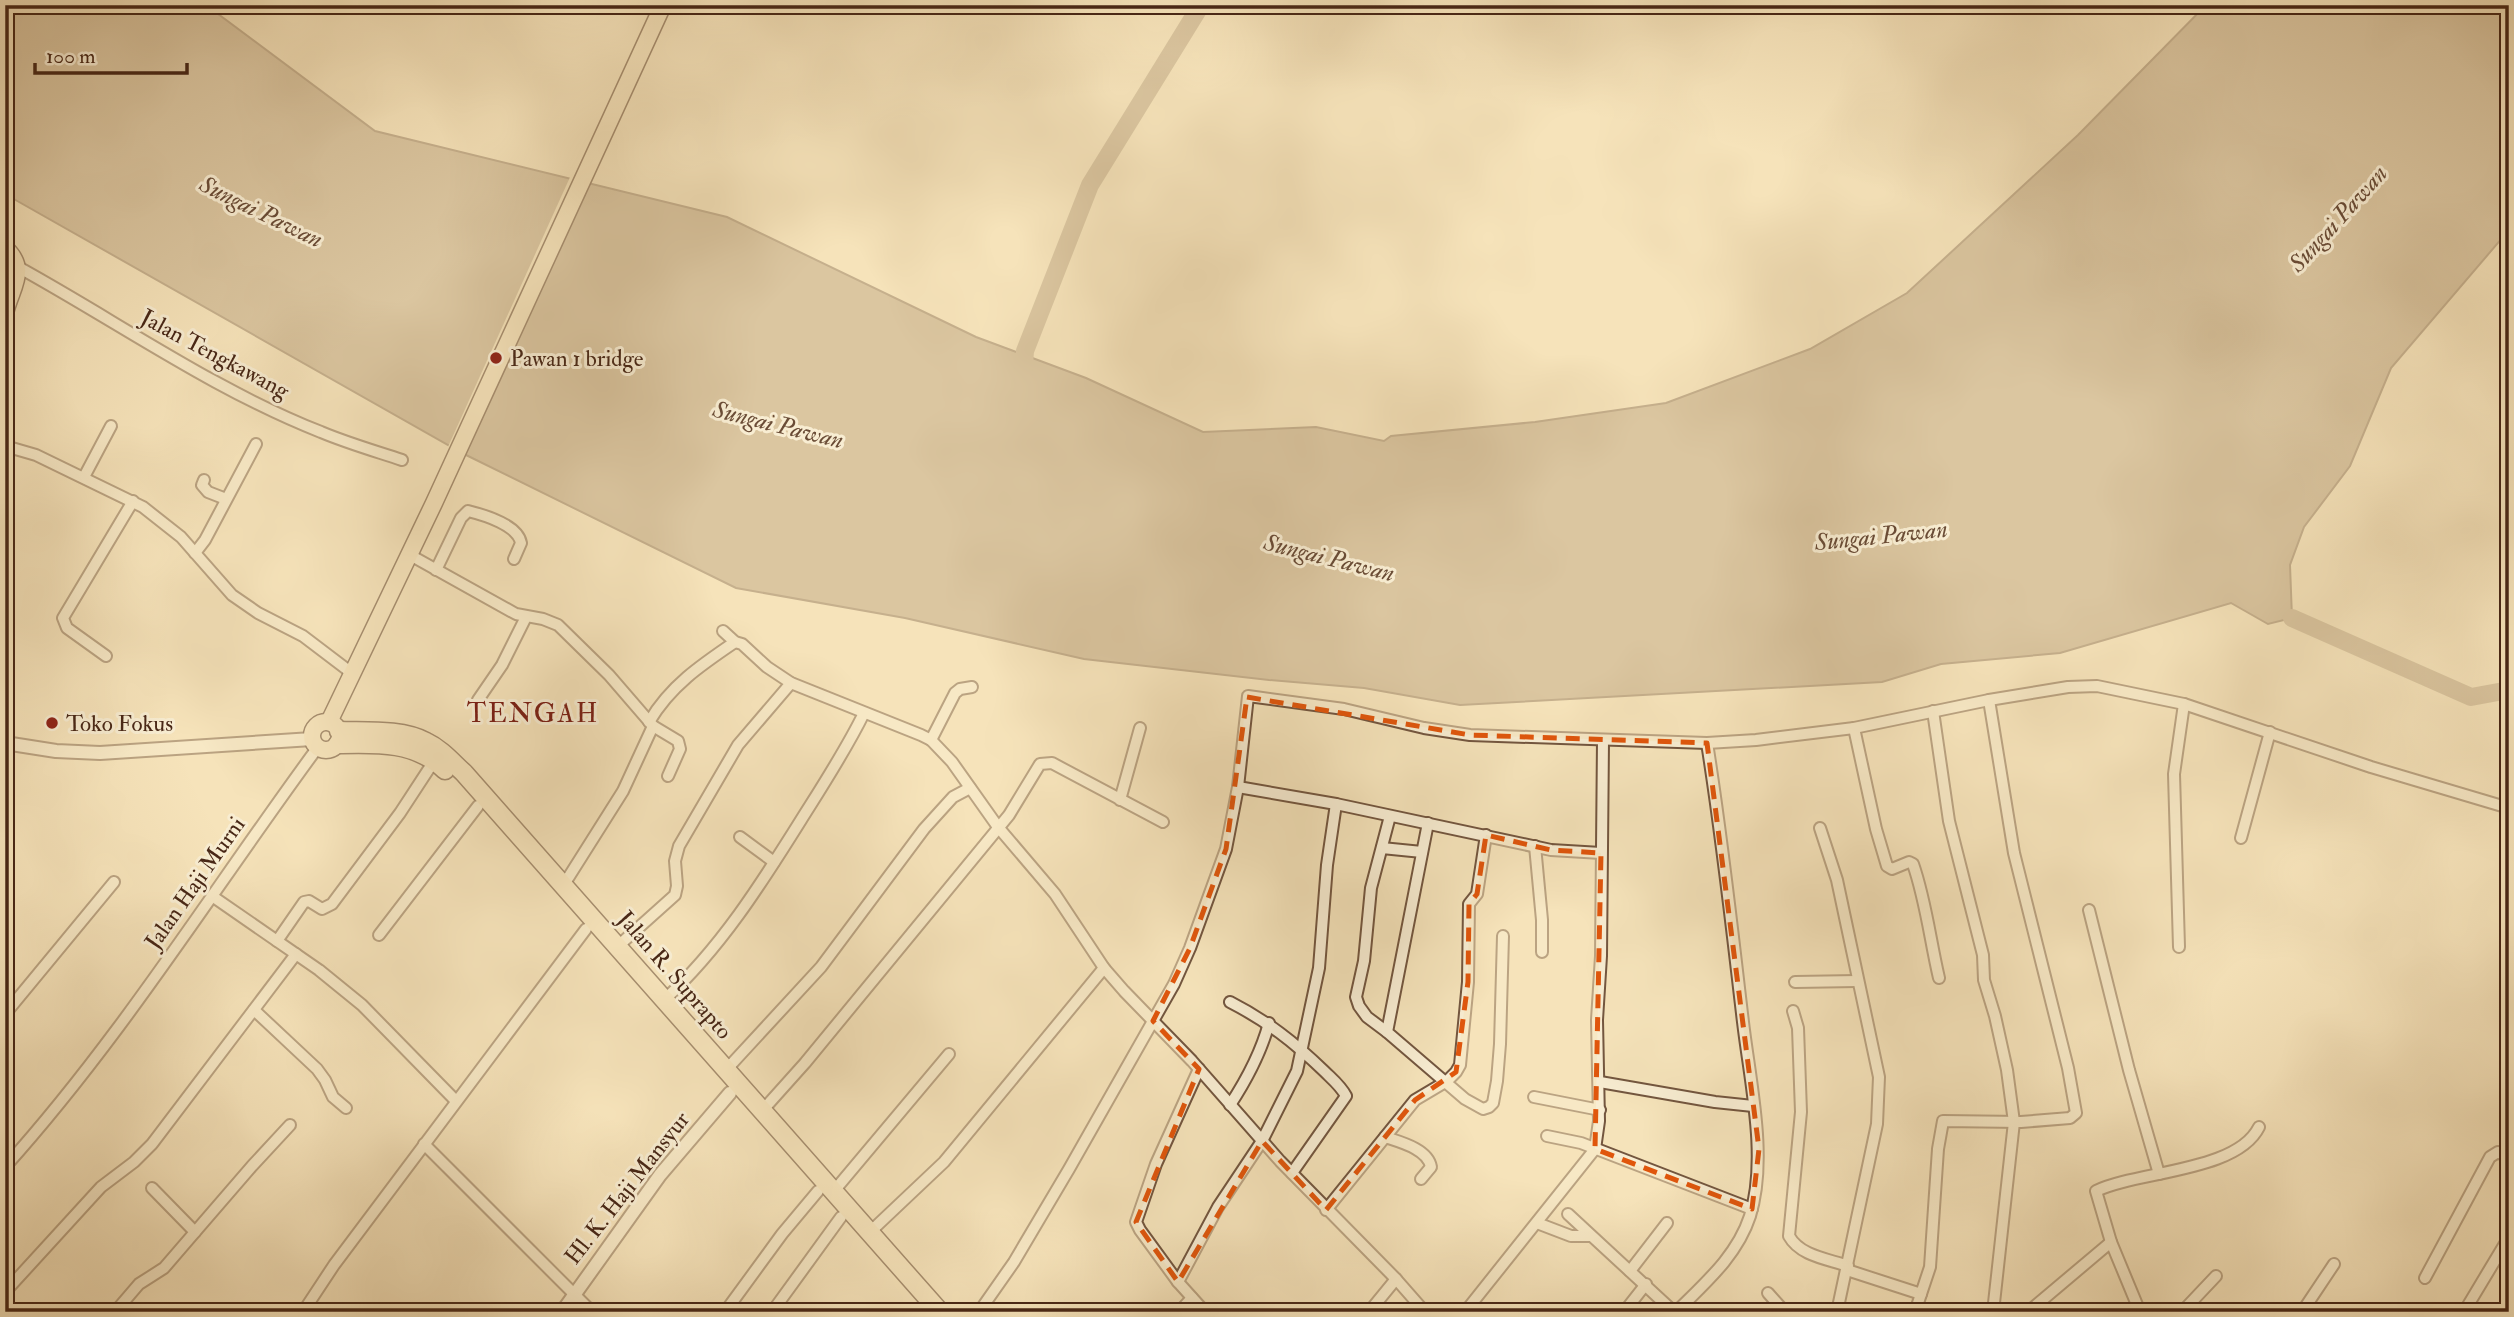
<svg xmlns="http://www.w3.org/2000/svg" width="2514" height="1317" font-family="'IM FELL Double Pica',serif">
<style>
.water{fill:#baa382;stroke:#8c7157;stroke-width:2}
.pier{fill:#f5e3ba}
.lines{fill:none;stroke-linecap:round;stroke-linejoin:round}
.river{stroke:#baa382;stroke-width:18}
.minor-casing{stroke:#73563f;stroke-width:14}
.tertiary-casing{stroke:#73563f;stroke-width:16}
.primary-casing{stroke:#482716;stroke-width:19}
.trunk-casing{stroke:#482716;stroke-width:21}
.minor{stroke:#f8edd2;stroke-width:10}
.tertiary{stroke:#f8edd2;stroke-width:12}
.primary{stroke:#f5e3ba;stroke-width:16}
.trunk{stroke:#f5e3ba;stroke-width:18}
.marked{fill:none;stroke:#e0560c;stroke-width:5;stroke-dasharray:14 9;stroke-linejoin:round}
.poi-dot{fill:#8f2418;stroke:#f8edd2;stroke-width:2.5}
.labels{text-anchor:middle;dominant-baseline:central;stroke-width:6;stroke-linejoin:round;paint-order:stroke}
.street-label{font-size:23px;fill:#482716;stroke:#f8edd2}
.poi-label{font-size:23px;fill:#482716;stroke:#f8edd2;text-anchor:start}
.water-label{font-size:24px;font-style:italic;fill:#6a4c36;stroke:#f8edd2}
.quarter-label{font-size:26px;letter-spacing:2px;fill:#7a1f14;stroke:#f8edd2}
</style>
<rect width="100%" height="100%" fill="#f5e3ba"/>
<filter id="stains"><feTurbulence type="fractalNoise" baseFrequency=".00286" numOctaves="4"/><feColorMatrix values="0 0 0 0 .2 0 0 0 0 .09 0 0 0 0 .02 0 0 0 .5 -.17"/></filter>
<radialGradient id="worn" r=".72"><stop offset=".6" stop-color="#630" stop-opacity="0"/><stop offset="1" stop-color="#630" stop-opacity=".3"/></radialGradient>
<!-- water -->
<polygon class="water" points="5,5 206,5 375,131 727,217 976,337 1086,378 1203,432 1316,427 1384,441 1391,436 1535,422 1666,403 1810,349 1907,293 2078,135 2206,5 2509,5 2509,230 2391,368 2350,466 2304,527 2290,565 2292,618 2268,624 2231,603 2060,653 1941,664 1882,682 1460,705 1364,688 1269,680 1084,659 905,618 736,588 464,454 5,194"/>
<!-- pier -->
<polygon class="pier" points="571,175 586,179 460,456 447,449"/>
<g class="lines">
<!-- river -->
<g class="river">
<polyline points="1023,378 1025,351 1090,185 1201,5"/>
<polyline points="2292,618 2471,697 2509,690"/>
</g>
<!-- minor casing -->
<g class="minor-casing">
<g id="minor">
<path d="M 18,267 C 118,322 214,390 321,432 C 347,443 375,451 402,460"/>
<polyline points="5,446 36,455 143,507 181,537 232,595 258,613 303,636 353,674"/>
<polyline points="84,477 111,426"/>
<polyline points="204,480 202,485 208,492 226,499"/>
<polyline points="195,553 205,540 256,444"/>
<polyline points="410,555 516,614 543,619 558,625 609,675 653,726 678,741 680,749 668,776"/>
<path d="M 436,570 L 461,518 L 468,511 C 484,515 518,525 521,543 L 514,559"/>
<polyline points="723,631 735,642 742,644 767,667 791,683 921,735 931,740 952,762 998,827 1055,894 1104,968 1124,991 1192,1061 1280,1161 1396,1279 1425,1312"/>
<polyline points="106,656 67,628 63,618 133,501"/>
<polyline points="478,700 502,665 526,617"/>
<polyline points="1933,711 1949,821 1983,955 1984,980 1995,1016 2007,1070 2014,1122 1993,1312"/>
<path d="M 649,722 C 670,686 701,665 735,642"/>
<path d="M 1854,728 L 1876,829 L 1887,866 L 1892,869 L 1909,862 L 1913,864 C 1926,901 1930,940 1939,978"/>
<polyline points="931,740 955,693 960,689 972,687"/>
<polyline points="1238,787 1336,804 1551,850 1601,853"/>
<polyline points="1120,800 1140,728"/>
<polyline points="1428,823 1387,1032 1465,1099 1483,1109 1489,1107 1493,1103 1497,1081 1500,1044 1503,936"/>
<polyline points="1820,828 1837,880 1879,1077 1877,1124 1837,1312"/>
<polyline points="740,837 774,862"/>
<polyline points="2241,838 2270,732"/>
<polyline points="1535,846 1542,920 1542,952"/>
<polyline points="1382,848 1422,852"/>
<polyline points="563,886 623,791 653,726"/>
<polyline points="212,896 319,970 362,1005 456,1101"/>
<polyline points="2089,910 2129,1070 2159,1174"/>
<polyline points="379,935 478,806"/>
<polyline points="277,941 304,902 309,901 322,909 332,904 400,813 434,761"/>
<polyline points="617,947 675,895 677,886 675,861 679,846 738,745 791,683"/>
<polyline points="2179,947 2174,774 2184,704"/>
<polyline points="1795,982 1857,981"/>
<path d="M 664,1000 C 720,949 761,884 801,820 C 823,785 846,750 864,713"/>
<path d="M 1230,1002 C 1267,1021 1294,1042 1324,1071 C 1332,1079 1341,1086 1346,1096 L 1292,1173"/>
<polyline points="254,1010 317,1069 325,1080 333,1097 346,1108"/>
<path d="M 1793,1011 L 1798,1028 L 1801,1112 L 1789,1236 C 1800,1256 1828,1259 1848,1266"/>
<polyline points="5,1014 114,882"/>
<polyline points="1387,1032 1367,1017 1359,1006 1356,997 1364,961 1371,888 1390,816"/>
<polyline points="726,1070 821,967 924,829 953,797 970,788"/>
<polyline points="1600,1082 1715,1102 1753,1106"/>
<polyline points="1534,1097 1600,1110"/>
<path d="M 1230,1105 C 1247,1079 1261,1053 1269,1023"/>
<polyline points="762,1111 805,1063 1009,815 1040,764 1052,763 1163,822"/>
<polyline points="1547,1136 1581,1143 1752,1209"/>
<path d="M 1385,1137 C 1400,1142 1428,1149 1431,1167 L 1421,1179"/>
<polyline points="424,1144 592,1312"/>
<path d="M 5,1167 C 122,1037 214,888 318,747"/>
<polyline points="834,1191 949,1054"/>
<polyline points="1326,1210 1415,1100 1447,1081 1456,1072 1460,1065 1468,982 1469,904 1477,894 1486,835"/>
<polyline points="1568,1214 1674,1312"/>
<polyline points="1537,1223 1571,1236 1591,1236"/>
<polyline points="195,1232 252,1166 290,1125"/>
<polyline points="870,1232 944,1162 1104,968"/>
<polyline points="1847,1270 1921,1294 1930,1267 1938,1149 1943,1121 2021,1122 2070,1118 2076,1113 2068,1068 2014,853 1989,700"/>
<polyline points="1630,1271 1667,1223"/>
<polyline points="2425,1278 2490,1157 2498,1152 2509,1158"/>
<polyline points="1178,1282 1140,1230 1136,1222 1156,1164 1199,1069"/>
<polyline points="5,1292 101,1187 134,1162 152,1144 296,954"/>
<polyline points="1768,1293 1785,1312"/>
<polyline points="115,1312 139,1284 164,1268 195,1232 152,1188"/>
<polyline points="303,1312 334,1265 586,929"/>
<polyline points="725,1312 782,1234 818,1191"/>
<polyline points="772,1312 841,1217"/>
<polyline points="979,1312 1014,1262 1069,1169 1174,984 1190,948 1226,849 1238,787 1248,696 1344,709 1424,728 1470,735 1707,743 1756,740 1854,728 1989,700 2068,687 2097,686 2184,704 2371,767 2509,808"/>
<polyline points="1179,1312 1192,1298"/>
<polyline points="1205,1312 1178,1282 1218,1207 1262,1141 1297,1071 1319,968 1327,865 1336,804"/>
<polyline points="1369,1312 1396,1279"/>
<polyline points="1465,1312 1595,1149 1599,1121 1597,1020 1601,956 1603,741"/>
<polyline points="1624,1312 1646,1284"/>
<path d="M 1676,1312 C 1705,1283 1737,1256 1750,1216 C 1768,1158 1750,1082 1743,1022 C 1732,929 1722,836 1707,743"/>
<polyline points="1915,1312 1921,1294"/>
<polyline points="2028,1312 2111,1242"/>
<path d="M 2140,1312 L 2111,1242 L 2096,1191 C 2137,1171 2237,1172 2259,1127"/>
<polyline points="2182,1312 2216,1276"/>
<polyline points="2302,1312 2334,1264"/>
<polyline points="2464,1312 2509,1237"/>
</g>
</g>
<!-- tertiary casing -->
<g class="tertiary-casing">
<g id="tertiary">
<polyline points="5,743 56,751 100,753 312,739"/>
<polyline points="562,1312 660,1175 730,1093"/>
</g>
</g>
<!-- primary casing -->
<g class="primary-casing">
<g id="primary">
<path d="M 5,248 C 29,270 11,287 5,313"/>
<polyline points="329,722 434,503 663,5"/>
<circle cx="326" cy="736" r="14"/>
</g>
</g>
<!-- trunk casing -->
<g class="trunk-casing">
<g id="trunk">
<path d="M 339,731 C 366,732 402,729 426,742 C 441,749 452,762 464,773 L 940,1312"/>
<path d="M 338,744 C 375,743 416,741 445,770"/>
</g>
</g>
<!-- minor -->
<use href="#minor" class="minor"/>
<!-- tertiary -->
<use href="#tertiary" class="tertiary"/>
<!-- primary -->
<use href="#primary" class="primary"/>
<!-- trunk -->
<use href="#trunk" class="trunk"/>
</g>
<!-- marked area -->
<path d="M0 0H2514V1317H0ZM 1247,697 L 1470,735 L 1707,743 L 1759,1149 L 1752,1209 L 1595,1149 L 1601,853 L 1551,850 L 1486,835 L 1477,894 L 1469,904 L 1468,982 L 1456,1072 L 1415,1100 L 1326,1210 L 1262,1141 L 1178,1282 L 1136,1222 L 1199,1069 L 1153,1021 L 1190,948 L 1226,849 Z" fill="#f5e3ba" fill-opacity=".55" fill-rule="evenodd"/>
<path class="marked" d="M 1247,697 L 1470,735 L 1707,743 L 1759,1149 L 1752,1209 L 1595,1149 L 1601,853 L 1551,850 L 1486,835 L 1477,894 L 1469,904 L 1468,982 L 1456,1072 L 1415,1100 L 1326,1210 L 1262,1141 L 1178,1282 L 1136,1222 L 1199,1069 L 1153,1021 L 1190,948 L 1226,849 Z"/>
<!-- markers -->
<g class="poi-dot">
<circle cx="496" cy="358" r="7"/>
<circle cx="52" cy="723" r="7"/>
</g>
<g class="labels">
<!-- street labels -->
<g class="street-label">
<text transform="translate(215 354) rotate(28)">Jalan Tengkawang</text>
<text transform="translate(195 883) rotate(-55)">Jalan Haji Murni</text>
<text transform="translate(675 975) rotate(49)">Jalan R. Suprapto</text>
<text transform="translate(627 1188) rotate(-52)">Hl. K. Haji Mansyur</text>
</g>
<!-- poi labels -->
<g class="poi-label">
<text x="510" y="358">Pawan 1 bridge</text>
<text x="66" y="723">Toko Fokus</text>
</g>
<!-- water labels -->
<g class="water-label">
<text transform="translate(261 212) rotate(26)">Sungai Pawan</text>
<text transform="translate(2338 219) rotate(-48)">Sungai Pawan</text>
<text transform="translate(778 425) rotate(14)">Sungai Pawan</text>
<text transform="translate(1881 536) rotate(-6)">Sungai Pawan</text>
<text transform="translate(1329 558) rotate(14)">Sungai Pawan</text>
</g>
<!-- quarter labels -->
<g class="quarter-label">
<text x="533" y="714">TENGAH</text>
</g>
</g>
<!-- margin -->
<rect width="2514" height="1317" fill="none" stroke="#f5e3ba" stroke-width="28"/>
<rect x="7" y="7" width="2500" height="1303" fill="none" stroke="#482716" stroke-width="3.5"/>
<rect x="14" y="14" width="2486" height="1289" fill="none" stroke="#482716" stroke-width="2"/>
<!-- scale -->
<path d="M35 63v10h152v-10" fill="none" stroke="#482716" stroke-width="3.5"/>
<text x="46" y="63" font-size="21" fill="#482716" stroke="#f8edd2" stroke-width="5" paint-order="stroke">100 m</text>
<rect width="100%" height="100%" filter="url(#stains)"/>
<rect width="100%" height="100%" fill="url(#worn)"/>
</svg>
